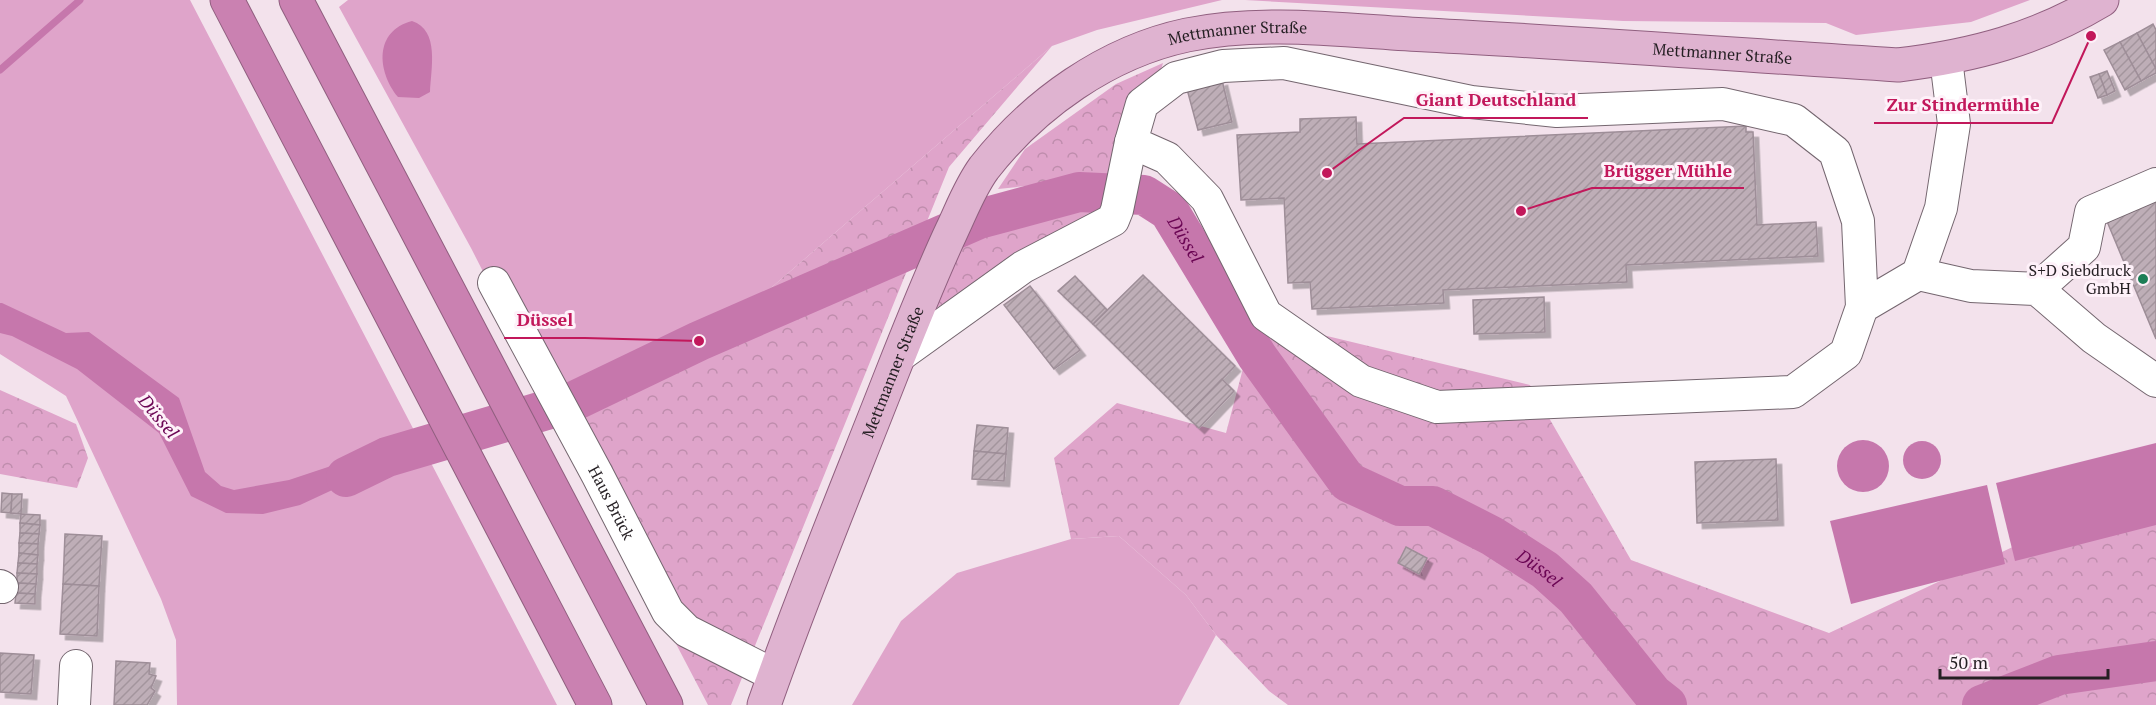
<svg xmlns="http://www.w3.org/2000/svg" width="2156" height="705" font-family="'PT Serif',serif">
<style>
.grass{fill:#dfa4ca}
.forest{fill:url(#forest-crowns)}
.water{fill:#c677ac}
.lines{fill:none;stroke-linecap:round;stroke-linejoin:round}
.stream{stroke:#c677ac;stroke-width:7}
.river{stroke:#c677ac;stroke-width:40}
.building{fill:url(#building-hatch);stroke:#9e8e98;stroke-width:1.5;filter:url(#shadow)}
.minor-casing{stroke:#74666f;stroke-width:34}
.major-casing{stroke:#905f7f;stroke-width:35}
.highway-casing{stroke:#905f7f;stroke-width:35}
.minor{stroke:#fff;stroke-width:32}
.major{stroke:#dfb3d0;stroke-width:33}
.highway{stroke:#ca81b1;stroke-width:33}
.poi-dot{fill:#1c7e56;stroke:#fef1f9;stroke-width:2}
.labels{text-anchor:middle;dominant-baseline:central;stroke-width:6;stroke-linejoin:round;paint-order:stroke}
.street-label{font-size:16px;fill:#251f23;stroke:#fef1f9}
.poi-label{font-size:16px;fill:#251f23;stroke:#fef1f9;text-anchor:end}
.water-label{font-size:18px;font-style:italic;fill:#6b0654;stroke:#fef1f9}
.leader{fill:none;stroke:#c2185b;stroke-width:2}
.callout-dot{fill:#c2185b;stroke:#fef1f9;stroke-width:2}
.callout-label{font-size:18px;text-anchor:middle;font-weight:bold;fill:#c2185b;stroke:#fef1f9;stroke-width:6;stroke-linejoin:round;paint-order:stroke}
</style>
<defs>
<pattern id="forest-crowns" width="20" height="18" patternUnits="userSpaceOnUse" patternTransform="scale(1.5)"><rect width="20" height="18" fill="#dfa4ca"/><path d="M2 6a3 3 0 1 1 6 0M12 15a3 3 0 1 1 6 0" fill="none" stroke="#bf8dad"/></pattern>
<pattern id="building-hatch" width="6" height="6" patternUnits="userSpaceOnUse" patternTransform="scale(1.5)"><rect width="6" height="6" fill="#beaeb7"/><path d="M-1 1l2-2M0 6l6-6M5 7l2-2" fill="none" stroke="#a3959d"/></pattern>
<filter id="shadow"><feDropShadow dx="5.5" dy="5.5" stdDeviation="0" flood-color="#0004"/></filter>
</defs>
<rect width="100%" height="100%" fill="#f3e2ec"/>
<!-- grass -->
<g class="grass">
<polygon points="0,0 190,0 557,705 177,705 176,640 161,599 66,396 0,354"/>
<polygon points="348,0 1222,0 1097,30 1052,46 765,293 549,401 471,248 339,7"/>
<polygon points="1245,0 2030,0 1971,22 1856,35 1826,23 1623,21"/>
<polygon points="1119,536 1186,595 1216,635 1179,705 852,705 901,621 957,573 1071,539"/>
</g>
<!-- forest -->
<g class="forest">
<polygon points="1052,46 949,167 731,705 708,705 549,401 765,293"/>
<polygon points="1163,63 1158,80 1122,113 1111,177 998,189 1025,149 1116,84"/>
<polygon points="1093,204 1111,208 929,312 964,236"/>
<polygon points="1256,319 1530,385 1631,560 1829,633 2156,480 2156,705 1288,705 1269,691 1216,635 1186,595 1119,536 1071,539 1054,458 1117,403 1226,433"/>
<polygon points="0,390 76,424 88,458 77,488 0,474"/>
</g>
<!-- water -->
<g class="water">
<path d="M 412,21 C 440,30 431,69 430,92 L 419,98 L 398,97 C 377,71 374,31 412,21 Z"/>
<polygon points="0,303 2,303 66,333 89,332 179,398 205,472 221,486 234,490 289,480 337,464 381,438 399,459 300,505 263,514 226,513 191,496 159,433 77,369 12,336 0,333"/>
<circle cx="1863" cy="466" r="26"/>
<circle cx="1922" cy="460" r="19"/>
<polygon points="2156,443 2156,525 2015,561 1996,483"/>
<polygon points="1987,485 2005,564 1851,604 1830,521"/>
</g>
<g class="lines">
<!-- stream -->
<polyline class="stream" points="0,70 80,0"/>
<!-- river -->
<g class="river">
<path id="s1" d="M 346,477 L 387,457 L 570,403 L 699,341 L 979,219 L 1079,192 L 1144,195 L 1169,211 L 1257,356 L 1348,482 L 1400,506 L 1433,506 L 1492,536 L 1545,570 L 1576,598 L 1653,694 L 1667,705"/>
<polyline points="1982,705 2059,675 2156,661"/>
</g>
</g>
<!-- building -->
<g class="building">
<polygon points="2153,24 2156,30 2156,69 2137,33"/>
<polygon points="2137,33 2156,69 2156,73 2141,81 2120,42"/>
<polygon points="2120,42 2141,81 2125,90 2104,50"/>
<polygon points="2107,71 2115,91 2107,95 2099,74"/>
<polygon points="2099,74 2107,95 2098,98 2090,77"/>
<polygon points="1222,80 1232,122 1198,130 1187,89"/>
<polygon points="1356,117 1357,144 1746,126 1746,132 1753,132 1757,225 1816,222 1818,256 1626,265 1627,282 1443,290 1444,303 1312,309 1310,282 1288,283 1284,198 1241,200 1237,135 1300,132 1300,119"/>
<polygon points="2156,198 2156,339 2106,219"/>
<polygon points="1143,275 1235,366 1186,416 1093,324"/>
<polygon points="1075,276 1107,310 1093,324 1058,291"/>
<polygon points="1030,286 1080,350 1054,369 1004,305"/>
<polygon points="1544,297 1545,332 1474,334 1473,300"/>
<polygon points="1222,379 1234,391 1199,428 1186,416"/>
<polygon points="977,425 1008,428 1006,454 974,451"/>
<polygon points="974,451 1006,454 1004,481 972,479"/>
<polygon points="1776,459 1778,520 1697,523 1695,462"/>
<polygon points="2,493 12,494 11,513 1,512"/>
<polygon points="12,494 22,494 21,514 11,513"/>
<polygon points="21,514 40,515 40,525 20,523"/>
<polygon points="20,523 40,525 39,534 20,533"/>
<polygon points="20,533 39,534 38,544 19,543"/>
<polygon points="65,534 102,536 99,586 63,584"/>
<polygon points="19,543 38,544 38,555 19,553"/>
<polygon points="1406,547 1427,558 1419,574 1398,563"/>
<polygon points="19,553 38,555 37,564 18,563"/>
<polygon points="18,563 37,564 37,574 17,573"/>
<polygon points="17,573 37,574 36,584 17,583"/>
<polygon points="17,583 36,584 35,594 16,593"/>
<polygon points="63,584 99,586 97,636 60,634"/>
<polygon points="16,593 35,594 35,604 15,603"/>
<polygon points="0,653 34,655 31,694 0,692"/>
<polygon points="116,661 150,663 149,674 156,676 151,688 155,691 147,705 114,705"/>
</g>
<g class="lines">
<!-- minor casing -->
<g class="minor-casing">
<g id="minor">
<polyline points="1918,274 1971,286 2037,289 2094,338 2156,381"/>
<path id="s2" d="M 494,283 L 597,474 L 668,612 L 687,631 L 774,675"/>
<polyline points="2037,289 2084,247 2091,212 2156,184"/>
<polyline points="1862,307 1858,221 1835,152 1794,120 1723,104 1557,111 1471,102 1284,63 1223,66 1176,78 1142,104 1131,142 1167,158 1207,199 1266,315 1361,381 1437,407 1793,392 1846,353 1862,307 1918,274 1941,208 1954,124 1946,59"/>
<polyline points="899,356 1023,267 1113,220 1117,210 1131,142"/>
<polyline points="0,586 2,587"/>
<polyline points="74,705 76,666"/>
</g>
</g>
<!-- major casing -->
<g class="major-casing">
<g id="major">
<path id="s3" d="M 764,705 C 803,593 849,483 892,373 C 911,325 930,277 952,230 C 962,209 970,187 984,168 C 1034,104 1107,52 1187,35 C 1264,19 1349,31 1427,35 C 1584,43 1741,55 1898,65 C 1973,56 2037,39 2102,0"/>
</g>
</g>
<!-- highway casing -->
<g class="highway-casing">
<g id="highway">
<polyline points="227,0 595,705"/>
<polyline points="296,0 666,705"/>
</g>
</g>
<!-- minor -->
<use href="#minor" class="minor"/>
<!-- major -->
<use href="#major" class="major"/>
<!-- highway -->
<use href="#highway" class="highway"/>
</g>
<!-- markers -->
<circle class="poi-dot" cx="2143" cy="279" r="6"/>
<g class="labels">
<!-- street labels -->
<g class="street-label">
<text stroke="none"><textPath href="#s3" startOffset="879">Mettmanner Straße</textPath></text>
<text stroke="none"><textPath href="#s3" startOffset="1365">Mettmanner Straße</textPath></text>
<text stroke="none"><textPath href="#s3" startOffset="357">Mettmanner Straße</textPath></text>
<text stroke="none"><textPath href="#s2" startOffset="249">Haus Brück</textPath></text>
</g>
<!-- poi labels -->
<g class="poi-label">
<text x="2131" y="270">S+D Siebdruck<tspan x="2131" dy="18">GmbH</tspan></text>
</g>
<!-- water labels -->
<g class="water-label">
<text stroke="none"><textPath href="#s1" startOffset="916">Düssel</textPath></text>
<text transform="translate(159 416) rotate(50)">Düssel</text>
<text stroke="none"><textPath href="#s1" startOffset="1422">Düssel</textPath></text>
</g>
</g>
<!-- callouts -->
<path class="leader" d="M1327 173L1404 118H1588M2091 36L2052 123H1874M1521 211L1592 188H1744M699 341L585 338H504"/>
<g class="callout-dot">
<circle cx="1327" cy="173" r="6"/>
<circle cx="2091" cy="36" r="6"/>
<circle cx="1521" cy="211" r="6"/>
<circle cx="699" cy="341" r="6"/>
</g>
<g class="callout-label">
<text x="1496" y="106">Giant Deutschland</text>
<text x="1963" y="111">Zur Stindermühle</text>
<text x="1668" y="177">Brügger Mühle</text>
<text x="545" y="326">Düssel</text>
</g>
<!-- scale -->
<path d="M1940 669v9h168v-9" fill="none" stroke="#251f23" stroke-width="3"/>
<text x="1949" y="669" font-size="18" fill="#251f23" stroke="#fef1f9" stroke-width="4.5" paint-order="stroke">50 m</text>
</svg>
